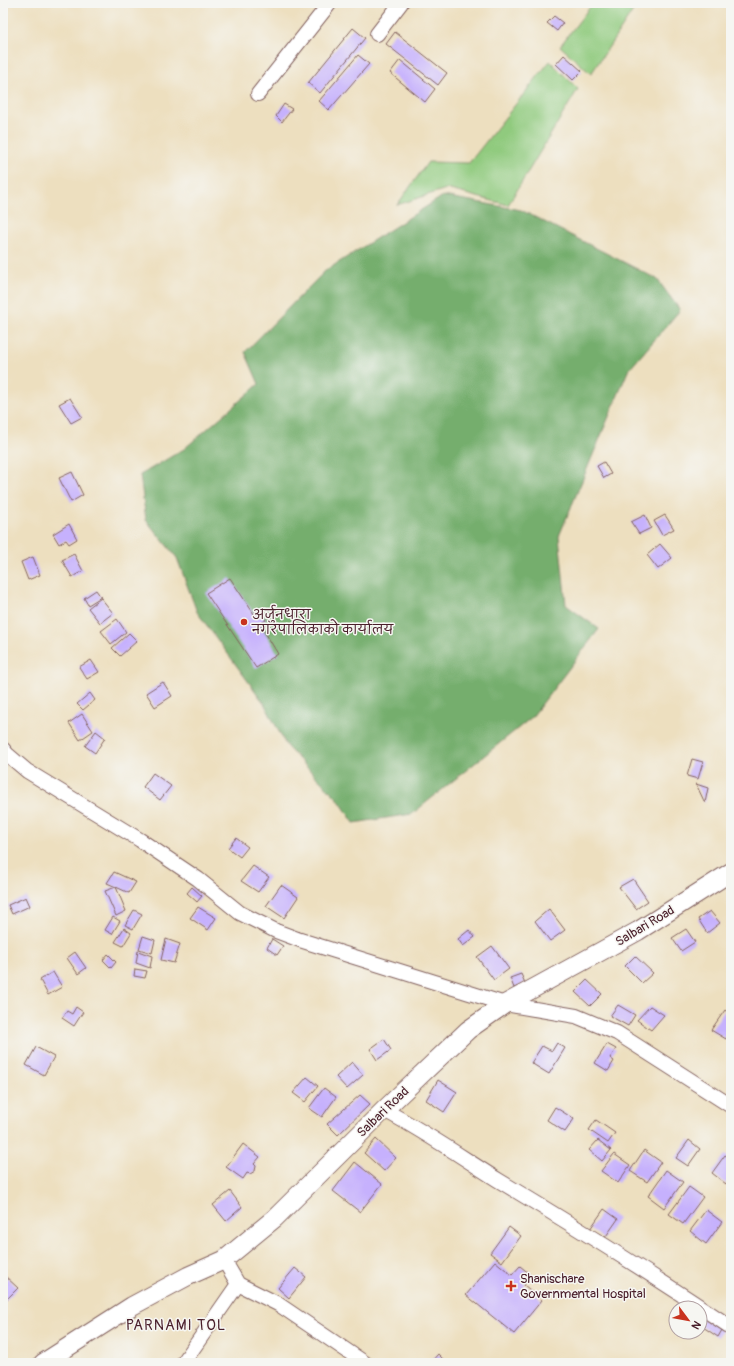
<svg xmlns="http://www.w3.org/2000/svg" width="734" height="1366" font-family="Pangolin,'Playpen Sans Deva',sans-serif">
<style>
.green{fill:#90ca7e;stroke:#6d7454}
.forest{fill:#74ae6d;stroke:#5f664c}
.building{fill:#c6b1fd}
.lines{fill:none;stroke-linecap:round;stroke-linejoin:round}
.minor-casing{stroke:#83625f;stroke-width:16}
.tertiary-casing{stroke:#83625f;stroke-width:20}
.minor{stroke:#fff;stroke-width:14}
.tertiary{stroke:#fff;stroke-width:18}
.poi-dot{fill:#c8321e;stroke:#f6f6f2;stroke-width:1.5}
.labels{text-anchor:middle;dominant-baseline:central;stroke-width:3;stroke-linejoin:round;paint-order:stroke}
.poi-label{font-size:13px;fill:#4a1f2b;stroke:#f6f6f2;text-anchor:start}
.street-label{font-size:13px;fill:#4a1f2b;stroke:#f6f6f2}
.quarter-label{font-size:15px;letter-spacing:1px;fill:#4a1f2b;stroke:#f6f6f2}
</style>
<rect width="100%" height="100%" fill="#f6f6f2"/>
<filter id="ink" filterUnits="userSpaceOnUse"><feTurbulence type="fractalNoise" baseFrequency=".025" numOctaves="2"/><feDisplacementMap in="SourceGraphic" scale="8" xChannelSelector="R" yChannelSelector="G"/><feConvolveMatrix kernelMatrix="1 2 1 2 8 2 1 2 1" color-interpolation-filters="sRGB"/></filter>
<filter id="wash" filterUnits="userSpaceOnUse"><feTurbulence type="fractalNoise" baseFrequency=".012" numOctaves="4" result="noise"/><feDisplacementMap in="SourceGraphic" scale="16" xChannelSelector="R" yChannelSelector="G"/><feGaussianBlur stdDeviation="0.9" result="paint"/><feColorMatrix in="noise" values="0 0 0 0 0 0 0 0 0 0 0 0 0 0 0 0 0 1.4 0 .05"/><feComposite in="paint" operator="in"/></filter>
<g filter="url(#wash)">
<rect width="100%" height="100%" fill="#eddfbf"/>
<!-- green -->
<g class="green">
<polygon points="593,3 638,3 591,74 560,46"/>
<polygon points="550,61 578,89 508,205 446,189 397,205 428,162 469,163"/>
</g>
<!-- forest -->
<polygon class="forest" points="443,196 521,210 657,279 680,310 628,371 559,536 566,605 599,629 532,717 412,814 354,823 338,799 287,747 264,703 197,612 177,558 146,520 140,475 184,449 259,384 245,352 325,271"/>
<g id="blocks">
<!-- building -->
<g class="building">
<polygon points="554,16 563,23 557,31 547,23"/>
<polygon points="353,28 365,38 320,93 308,83"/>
<polygon points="395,32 447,73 438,85 386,44"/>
<polygon points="358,55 369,64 329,110 319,101"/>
<polygon points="564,55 582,71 573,80 556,64"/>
<polygon points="400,60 435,89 425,102 390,73"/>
<polygon points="284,104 292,109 282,122 276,116"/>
<polygon points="70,398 82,417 71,423 59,404"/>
<polygon points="604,462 611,474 604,478 597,466"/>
<polygon points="72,472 83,495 71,502 59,478"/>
<polygon points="645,515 651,528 639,534 631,522"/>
<polygon points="665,515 674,529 662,535 654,521"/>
<polygon points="69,524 77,539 69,544 66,540 59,544 53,534"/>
<polygon points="660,544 672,558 658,569 647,555"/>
<polygon points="74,554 83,571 72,577 62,560"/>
<polygon points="33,557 40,575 28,580 21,562"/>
<polygon points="230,578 254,614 259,610 266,620 260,624 278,654 256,668 206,593"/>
<polygon points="96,590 101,597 88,605 84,598"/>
<polygon points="101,598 113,613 100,623 88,608"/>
<polygon points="117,619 126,632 111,644 101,631"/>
<polygon points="129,633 137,641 120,656 112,648"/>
<polygon points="91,660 99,672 87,679 79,667"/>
<polygon points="163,682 172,696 155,707 146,693"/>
<polygon points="90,693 95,700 83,710 77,704"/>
<polygon points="82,714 93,731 80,740 69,723"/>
<polygon points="96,731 105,738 95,753 85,746"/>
<polygon points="692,759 703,762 698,779 687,776"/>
<polygon points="153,773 171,786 160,800 143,787"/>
<polygon points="696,784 708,788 705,803"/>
<polygon points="236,838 248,847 240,857 228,848"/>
<polygon points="253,866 269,877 258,892 241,881"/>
<polygon points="114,872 136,882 129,893 116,887 126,911 116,916 105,891 116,887 107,883"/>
<polygon points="633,879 648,901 636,909 619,887"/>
<polygon points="281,885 298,897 284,918 266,906"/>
<polygon points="192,887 202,896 197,902 187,893"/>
<polygon points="26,897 30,906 12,914 8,905"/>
<polygon points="198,907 216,918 208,930 190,918"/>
<polygon points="549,909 565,930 550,941 535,921"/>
<polygon points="134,910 142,914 133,929 125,925"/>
<polygon points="710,911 720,923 707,933 698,919"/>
<polygon points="113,917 120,921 112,934 105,930"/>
<polygon points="124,928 131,933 123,946 115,942"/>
<polygon points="686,929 695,942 681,951 672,938"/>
<polygon points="469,930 475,937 463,946 458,939"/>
<polygon points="143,936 155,940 152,953 139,949"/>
<polygon points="166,939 180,944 174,963 161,960"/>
<polygon points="272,939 283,946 277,955 267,948"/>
<polygon points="492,946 509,969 494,980 477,957"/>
<polygon points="138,951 152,956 150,968 136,963"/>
<polygon points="75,952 86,968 78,974 67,958"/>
<polygon points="108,954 116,962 111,968 103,960"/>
<polygon points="635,956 653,973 642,983 625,966"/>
<polygon points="135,969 147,971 145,978 134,976"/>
<polygon points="53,972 62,987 48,995 40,980"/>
<polygon points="521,974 525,983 514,988 510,978"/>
<polygon points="587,980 602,994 590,1006 575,992"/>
<polygon points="618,1005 635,1015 628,1026 610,1016"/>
<polygon points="650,1006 664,1015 651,1030 637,1020"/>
<polygon points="76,1007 83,1012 74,1026 62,1018 67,1011 72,1014"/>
<polygon points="725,1010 731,1015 731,1032 726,1039 711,1030"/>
<polygon points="384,1039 391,1050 377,1060 370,1049"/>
<polygon points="557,1043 565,1048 549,1074 531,1063 542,1046 552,1051"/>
<polygon points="607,1044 616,1049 610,1058 614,1061 608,1071 595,1063"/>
<polygon points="36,1047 54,1057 44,1075 26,1065"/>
<polygon points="352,1062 363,1075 347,1089 336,1077"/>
<polygon points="307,1077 318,1086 305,1102 293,1093"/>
<polygon points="438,1080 457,1092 444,1112 426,1100"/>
<polygon points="324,1088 336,1097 322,1117 309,1108"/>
<polygon points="360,1095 370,1104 338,1135 327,1124"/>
<polygon points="555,1107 574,1119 565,1132 547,1120"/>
<polygon points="596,1120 615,1133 608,1143 589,1130"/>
<polygon points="376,1139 396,1158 384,1171 364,1153"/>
<polygon points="598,1140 611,1150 602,1161 589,1150"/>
<polygon points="689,1140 700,1149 688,1166 676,1158"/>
<polygon points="243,1144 260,1157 254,1164 256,1166 255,1171 250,1174 247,1173 243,1179 226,1167"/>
<polygon points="644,1150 661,1162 647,1182 630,1171"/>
<polygon points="614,1154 630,1165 618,1183 601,1171"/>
<polygon points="725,1155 731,1159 731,1177 726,1184 712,1173"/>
<polygon points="355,1162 382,1184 360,1212 333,1191"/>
<polygon points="666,1170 683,1182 664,1208 648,1196"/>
<polygon points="689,1187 703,1197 683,1224 669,1214"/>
<polygon points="230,1191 242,1207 226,1221 213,1205"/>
<polygon points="604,1209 618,1219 604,1239 590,1229"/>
<polygon points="706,1210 722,1222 706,1244 690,1231"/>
<polygon points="509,1227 521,1236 502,1262 490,1253"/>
<polygon points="495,1261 512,1275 520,1266 531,1275 524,1285 542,1300 514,1334 466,1295"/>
<polygon points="295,1268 306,1277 289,1298 278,1288"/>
<polygon points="5,1276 18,1288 3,1303 3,1278"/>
<polygon points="679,1303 686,1308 676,1308 676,1311 674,1310"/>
<polygon points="700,1316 722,1330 718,1337 700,1325"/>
<polygon points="438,1354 447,1363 430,1363"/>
</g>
</g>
</g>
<g filter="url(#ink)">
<use href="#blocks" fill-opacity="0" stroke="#83625f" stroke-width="1"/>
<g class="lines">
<!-- minor casing -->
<g class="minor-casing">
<g id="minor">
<polyline points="377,34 401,3"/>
<polyline points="258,94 330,3"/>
<polyline points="3,749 7,754 27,771 140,840 198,879 240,913 276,931 300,940 505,1004 576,1016 617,1033 731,1106"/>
<path d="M 384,1110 C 424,1131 460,1156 498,1180 C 576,1227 653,1275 729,1326 L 731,1325"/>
<polyline points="224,1260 238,1284 278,1304 365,1363"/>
<polyline points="183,1363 238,1284"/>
</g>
</g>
<!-- tertiary casing -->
<g class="tertiary-casing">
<polyline id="tertiary" points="43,1363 132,1306 188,1276 224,1260 275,1218 384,1110 468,1030 505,1004 638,931 731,872"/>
</g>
<!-- minor -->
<use href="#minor" class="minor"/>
<!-- tertiary -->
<use href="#tertiary" class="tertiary"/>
</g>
</g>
<!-- markers -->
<g class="poi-dot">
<circle cx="244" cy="622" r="4"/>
<path d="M509 1280h4v4h4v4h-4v4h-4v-4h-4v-4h4z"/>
</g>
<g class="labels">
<!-- poi labels -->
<g class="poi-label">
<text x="252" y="615">अर्जुनधारा<tspan x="252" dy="15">नगरपालिकाको कार्यालय</tspan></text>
<text x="520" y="1279">Shanischare<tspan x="520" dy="15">Governmental Hospital</tspan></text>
</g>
<!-- street labels -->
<g class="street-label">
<text transform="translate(645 926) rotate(-31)">Salbari Road</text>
<text transform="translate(383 1112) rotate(-44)">Salbari Road</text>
</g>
<!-- quarter labels -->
<g class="quarter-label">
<text x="176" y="1325">PARNAMI TOL</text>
</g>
</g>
<!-- margin -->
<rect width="734" height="1366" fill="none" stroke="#f6f6f2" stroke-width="16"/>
<!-- north arrow -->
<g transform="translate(688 1320) rotate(122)"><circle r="19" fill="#f6f6f2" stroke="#b1a0a2"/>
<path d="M0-3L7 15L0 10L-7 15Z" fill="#c8321e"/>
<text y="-6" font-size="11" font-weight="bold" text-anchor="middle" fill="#4a1f2b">N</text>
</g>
</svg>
